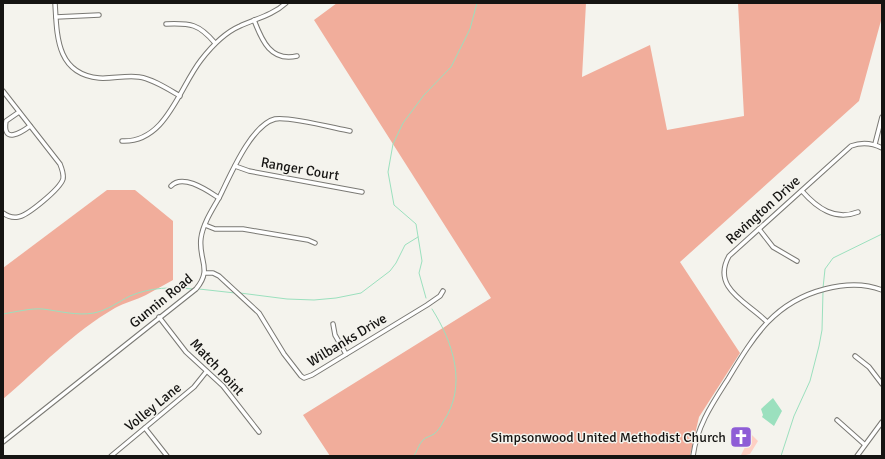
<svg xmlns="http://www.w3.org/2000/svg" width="885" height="459" font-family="Signika,sans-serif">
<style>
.green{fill:#fed0c4}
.forest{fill:#f1ad9b}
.water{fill:#9be0be}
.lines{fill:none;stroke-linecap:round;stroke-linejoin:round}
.stream{stroke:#9be0be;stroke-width:1}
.minor-casing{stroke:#7a7974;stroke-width:5.5}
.minor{stroke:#fff;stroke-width:3.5}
.labels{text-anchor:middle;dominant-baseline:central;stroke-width:3;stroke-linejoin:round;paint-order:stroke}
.street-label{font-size:14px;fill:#151412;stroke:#f4f3ed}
.poi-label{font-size:14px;fill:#151412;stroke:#f4f3ed;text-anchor:end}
</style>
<rect width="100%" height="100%" fill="#f4f3ed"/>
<!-- green -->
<polygon class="green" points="751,434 758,441 750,454 742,456 741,455 746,445 743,442"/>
<!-- forest -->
<g class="forest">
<polygon points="337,3 586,3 582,77 650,45 667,130 744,116 738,3 882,3 882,17 859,101 680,262 740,353 699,417 690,456 330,456 303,415 491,298 314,20"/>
<path d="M 107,190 L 135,190 L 173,221 L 173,280 C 164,285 155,290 146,295 C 136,300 124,303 115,308 C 73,332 40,368 3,399 L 3,268 Z"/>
</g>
<!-- water -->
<polygon class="water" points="773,398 782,411 774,426 762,417 763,415 761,409"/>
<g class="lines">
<!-- stream -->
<g class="stream">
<polyline points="823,288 825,269 833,258 882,234"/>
<polyline points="199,289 235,293"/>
<polyline points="240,293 287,299 314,300 336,298 361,293 390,271 396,263 405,245 418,237"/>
<polyline points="426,298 419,273 422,261 416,224 394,205 388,172 393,144 403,123 424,95 451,67 470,29 477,3"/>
<path d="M 3,314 C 16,312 30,308 43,309 C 59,311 77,316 94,313 C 108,310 118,302 130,296 C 151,287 172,287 193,289"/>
<path d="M 414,456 C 417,451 419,444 423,440 C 426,437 431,436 434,434 C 438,431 441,426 443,422 C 468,386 453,342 432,309"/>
<polyline points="781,456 794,416 810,381 819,346 822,330 823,292"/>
</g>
<!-- minor casing -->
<g class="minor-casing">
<g id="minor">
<path d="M 55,3 C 57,35 56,74 99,78 C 112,79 126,75 139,77 C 153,79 168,89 180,96"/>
<polyline points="56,17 99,15"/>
<path d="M 254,20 C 262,41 271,62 297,56"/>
<path d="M 166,24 C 191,23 199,24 215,43"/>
<path d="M 3,91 L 60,164 C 62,169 64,174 63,179 C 60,189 27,216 18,217 C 12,218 7,216 3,213"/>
<path d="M 19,112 L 6,121 C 2,145 22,132 30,126"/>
<path d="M 122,141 C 166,143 179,88 201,60 C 211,47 224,33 240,26 C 255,19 273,15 286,3"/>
<polyline points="875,144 882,117"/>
<polyline points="235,166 249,171 362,192"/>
<path d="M 171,186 C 183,173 208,191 219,198"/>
<path d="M 802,191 C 817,208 835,221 858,212"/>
<polyline points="205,225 215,229 243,229 308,240 315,243"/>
<polyline points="759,229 773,247 797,261"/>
<polyline points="205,273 213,273 219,276 259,313 284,354 301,376 304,378 312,375 427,305 440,296 443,291"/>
<polyline points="159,317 186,352 223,386 259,432"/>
<path d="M 766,321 C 747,302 711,288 729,256 L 851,146 C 862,142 872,143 882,148"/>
<polyline points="333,324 335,335 346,354"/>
<polyline points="855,356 869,367 882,384"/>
<polyline points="837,420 864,444"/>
<polyline points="145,428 167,456"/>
<path d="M 3,442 L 196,289 C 213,269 198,260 201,238 C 203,223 213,209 220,196 C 230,176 251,125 275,119 C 288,116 334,128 350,131"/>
<polyline points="111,456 194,387 206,372"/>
<path d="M 693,456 C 697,426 712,404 728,379 C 754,336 774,302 825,289 C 844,284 864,283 882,290"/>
<polyline points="857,456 882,422"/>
</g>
</g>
<!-- minor -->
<use href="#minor" class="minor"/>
</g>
<!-- icons -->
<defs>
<g id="church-square" transform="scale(1.15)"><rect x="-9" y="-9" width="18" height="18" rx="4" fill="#8e5dd6" stroke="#f4f3ed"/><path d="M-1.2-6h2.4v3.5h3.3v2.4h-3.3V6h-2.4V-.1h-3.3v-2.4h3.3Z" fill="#fff"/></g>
</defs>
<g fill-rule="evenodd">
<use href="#church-square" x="741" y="437"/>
</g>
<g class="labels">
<!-- street labels -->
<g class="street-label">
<text transform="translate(300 169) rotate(10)">Ranger Court</text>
<text transform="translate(763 210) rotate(-42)">Revington Drive</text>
<text transform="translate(161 301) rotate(-39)">Gunnin Road</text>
<text transform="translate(347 340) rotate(-31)">Wilbanks Drive</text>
<text transform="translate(217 367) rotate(47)">Match Point</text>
<text transform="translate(153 407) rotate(-39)">Volley Lane</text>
</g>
<!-- poi labels -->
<g class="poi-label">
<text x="726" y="437">Simpsonwood United Methodist Church</text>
</g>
</g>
<!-- border -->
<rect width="885" height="459" fill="none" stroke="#151412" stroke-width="8"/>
</svg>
